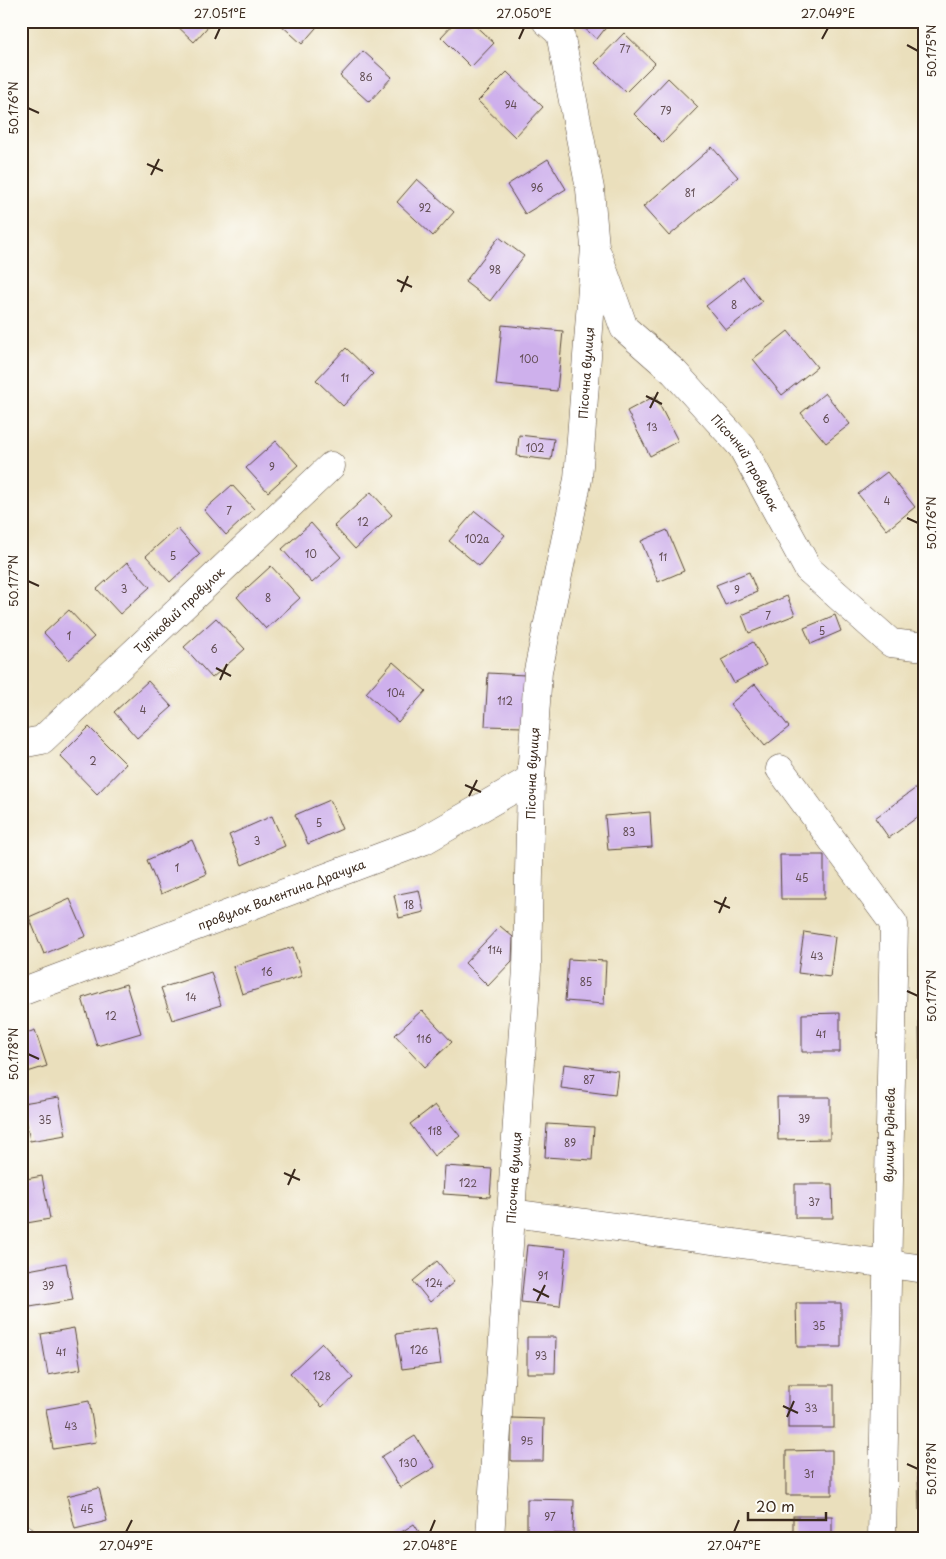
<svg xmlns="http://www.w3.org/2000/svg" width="946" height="1559" font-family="'Playpen Sans',sans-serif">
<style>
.building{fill:#ceb0ec}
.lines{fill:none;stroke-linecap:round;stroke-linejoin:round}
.street-casing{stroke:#554536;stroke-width:29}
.street{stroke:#fff;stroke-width:28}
.ticks{fill:none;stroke:#3b2a1e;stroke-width:2}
.labels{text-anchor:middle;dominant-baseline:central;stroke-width:5;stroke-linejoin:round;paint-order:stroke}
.number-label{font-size:10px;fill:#604c52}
.street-label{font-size:12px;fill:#3b2a1e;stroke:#fdfcf7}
.neatline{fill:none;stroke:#3b2a1e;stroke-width:2}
.ticks-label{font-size:12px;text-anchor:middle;fill:#3b2a1e}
</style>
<rect width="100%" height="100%" fill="#fdfcf7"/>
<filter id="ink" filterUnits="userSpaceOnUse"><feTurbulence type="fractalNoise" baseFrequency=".02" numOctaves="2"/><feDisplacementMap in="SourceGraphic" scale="10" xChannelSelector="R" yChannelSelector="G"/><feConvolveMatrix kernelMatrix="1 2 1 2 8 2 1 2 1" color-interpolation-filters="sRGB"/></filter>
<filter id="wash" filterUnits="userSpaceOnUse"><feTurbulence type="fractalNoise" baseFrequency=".0096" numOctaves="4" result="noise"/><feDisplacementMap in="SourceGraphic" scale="20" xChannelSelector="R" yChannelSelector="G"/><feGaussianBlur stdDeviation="1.12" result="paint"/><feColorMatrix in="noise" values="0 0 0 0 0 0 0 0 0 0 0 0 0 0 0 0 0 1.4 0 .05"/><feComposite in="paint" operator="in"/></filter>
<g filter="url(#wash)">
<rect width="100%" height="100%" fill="#eadfbc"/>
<g id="blocks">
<!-- building -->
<g class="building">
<polygon points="172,21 213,21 194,42"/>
<polygon points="281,21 322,21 302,44 279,23"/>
<polygon points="456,21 470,21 494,43 471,67 441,37"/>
<polygon points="576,21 611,21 597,39"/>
<polygon points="624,33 655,63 626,92 595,63"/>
<polygon points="363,51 392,77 369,102 340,76"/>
<polygon points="507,72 543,107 515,137 478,101"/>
<polygon points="668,78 698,107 663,143 634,114"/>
<polygon points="712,147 738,177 669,236 643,207"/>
<polygon points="548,159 566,189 525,214 507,185"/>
<polygon points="417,179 454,212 433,236 397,202"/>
<polygon points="499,237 524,256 490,301 465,282"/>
<polygon points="743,277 762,302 726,330 706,306"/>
<polygon points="502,325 563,331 557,391 496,385"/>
<polygon points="788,331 817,367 782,395 753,359"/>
<polygon points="346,348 373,374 343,406 316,380"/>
<polygon points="825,393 850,424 826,443 801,413"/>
<polygon points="655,396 678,441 650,456 627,411"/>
<polygon points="519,435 554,439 551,460 517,456"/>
<polygon points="276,441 298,465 268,492 246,468"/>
<polygon points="887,472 915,507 887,530 858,494"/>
<polygon points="232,485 254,509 226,535 204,510"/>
<polygon points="371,492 392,515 355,549 334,526"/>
<polygon points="475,511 505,535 479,566 449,541"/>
<polygon points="311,523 341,557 312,583 282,549"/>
<polygon points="177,528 200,554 170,582 146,556"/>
<polygon points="667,530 684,571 658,582 641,541"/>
<polygon points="127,562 150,587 120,614 97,589"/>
<polygon points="271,566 300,598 266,629 237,597"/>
<polygon points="749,572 757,592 725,605 716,585"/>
<polygon points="787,596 795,615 749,633 742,615"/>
<polygon points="69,610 94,637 69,660 44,633"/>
<polygon points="835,615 841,631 811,644 804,628"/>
<polygon points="216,618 245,649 212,678 184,647"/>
<polygon points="753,642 766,665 734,683 721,660"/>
<polygon points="393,662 426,691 398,722 366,693"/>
<polygon points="488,673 525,675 523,727 485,726"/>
<polygon points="148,681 172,707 137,738 114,712"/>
<polygon points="755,684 789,727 765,746 730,704"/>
<polygon points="89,727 126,764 97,794 60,756"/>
<polygon points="923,783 925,815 923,813 889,838 875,818"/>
<polygon points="330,800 342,829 308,844 295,815"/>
<polygon points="650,812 652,847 608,850 605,816"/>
<polygon points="272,816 285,846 242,865 229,835"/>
<polygon points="192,840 207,874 161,894 147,860"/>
<polygon points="780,855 824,855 824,899 781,899"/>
<polygon points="419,890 424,912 399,918 394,895"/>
<polygon points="70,899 86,936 44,954 29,917"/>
<polygon points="500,926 513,937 512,961 488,986 465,963"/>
<polygon points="804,932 835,937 830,977 798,973"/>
<polygon points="293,947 302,976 242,994 233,966"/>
<polygon points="568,959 606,961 604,1004 565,1001"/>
<polygon points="211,972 221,1005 172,1020 161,988"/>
<polygon points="126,984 141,1033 97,1046 82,998"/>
<polygon points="422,1010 452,1042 425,1067 395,1035"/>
<polygon points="840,1013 840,1052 802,1052 802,1014"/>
<polygon points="919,1020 925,1020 925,1078 920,1078"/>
<polygon points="35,1030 47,1066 21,1074 21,1035"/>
<polygon points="564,1064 618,1071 615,1095 561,1088"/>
<polygon points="59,1097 66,1135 30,1141 23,1103"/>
<polygon points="777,1097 830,1097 830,1139 778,1140"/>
<polygon points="435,1105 460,1136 434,1156 410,1124"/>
<polygon points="547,1124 594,1127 592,1160 545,1157"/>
<polygon points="445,1166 492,1169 490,1197 443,1194"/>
<polygon points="42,1176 50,1219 21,1224 21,1180"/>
<polygon points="795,1184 832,1184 833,1218 795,1218"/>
<polygon points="527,1245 566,1249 560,1306 521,1302"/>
<polygon points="437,1261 454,1282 430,1302 413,1281"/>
<polygon points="66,1263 73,1300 30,1307 23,1271"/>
<polygon points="796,1303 841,1303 841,1347 797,1347"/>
<polygon points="74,1328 81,1369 48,1375 41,1334"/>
<polygon points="436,1328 441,1364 402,1369 396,1334"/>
<polygon points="527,1337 556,1337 555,1373 527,1373"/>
<polygon points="322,1343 353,1378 322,1407 290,1373"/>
<rect x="788" y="1385" width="46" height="43"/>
<polygon points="89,1401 96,1442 53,1449 46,1409"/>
<polygon points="511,1418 544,1419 543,1461 511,1461"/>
<polygon points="415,1436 435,1467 400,1488 381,1457"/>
<polygon points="832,1450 832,1495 786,1495 786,1451"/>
<polygon points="925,1476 925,1510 919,1510 918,1477"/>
<polygon points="99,1488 107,1521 75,1529 67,1496"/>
<polygon points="527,1499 574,1500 573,1534 527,1533"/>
<rect x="793" y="1516" width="39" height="22"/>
<polygon points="414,1524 423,1538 392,1538"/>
</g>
</g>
</g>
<g filter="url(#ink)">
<use href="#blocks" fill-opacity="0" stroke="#554536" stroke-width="1"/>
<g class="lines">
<!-- street casing -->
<g class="street-casing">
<g id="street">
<path id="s1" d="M 598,255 L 624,328 L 674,372 L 742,447 L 808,569 L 891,643 L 925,647"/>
<path id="s2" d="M 21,744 L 42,740 L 331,466"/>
<polyline points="780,769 894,924 882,1538"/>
<path id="s3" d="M 21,992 L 423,841 L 531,779"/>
<polyline points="512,1213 925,1269"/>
<polyline points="21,1537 21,1538"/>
<path id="s4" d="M 490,1538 L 527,968 L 531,779 L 538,671 L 578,479 L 595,247 L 590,189 L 560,33 L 546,21"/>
</g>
</g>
<!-- street -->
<use href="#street" class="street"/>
</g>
</g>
<!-- ticks -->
<path class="ticks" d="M 215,39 L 220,28M 519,39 L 524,28M 822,39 L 828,28M 907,45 L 918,51M 28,108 L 39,113M 147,164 L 163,171M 151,175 L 159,159M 397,280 L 412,287M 401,292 L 408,276M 646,396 L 662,404M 650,408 L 658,392M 907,518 L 918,523M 28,581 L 39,586M 216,668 L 231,676M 220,680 L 227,664M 465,785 L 481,792M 469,796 L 477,780M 714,901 L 730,908M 719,913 L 726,897M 907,991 L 918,996M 28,1054 L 39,1059M 284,1173 L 300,1180M 288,1185 L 295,1169M 533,1289 L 549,1297M 537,1301 L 545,1285M 783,1406 L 798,1413M 787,1417 L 794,1401M 907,1464 L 918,1469M 126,1532 L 132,1520M 430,1532 L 435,1520M 734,1532 L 739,1520"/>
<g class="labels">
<!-- number labels -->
<g class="number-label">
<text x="625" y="48">77</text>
<text x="366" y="76">86</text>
<text x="511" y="104">94</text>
<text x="666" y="110">79</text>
<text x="537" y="187">96</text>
<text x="690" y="192">81</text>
<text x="425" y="207">92</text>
<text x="495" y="269">98</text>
<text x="734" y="304">8</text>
<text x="529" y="358">100</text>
<text x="345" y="377">11</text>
<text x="826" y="418">6</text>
<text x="652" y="426">13</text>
<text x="535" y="447">102</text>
<text x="272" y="466">9</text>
<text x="887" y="500">4</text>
<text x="229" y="510">7</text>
<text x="363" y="521">12</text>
<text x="477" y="538">102а</text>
<text x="311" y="553">10</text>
<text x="173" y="555">5</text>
<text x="663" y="556">11</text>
<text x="124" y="588">3</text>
<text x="737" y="589">9</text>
<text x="268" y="597">8</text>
<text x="768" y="615">7</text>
<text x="822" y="630">5</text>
<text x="69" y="635">1</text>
<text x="214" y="648">6</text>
<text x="396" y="692">104</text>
<text x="505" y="700">112</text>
<text x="143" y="709">4</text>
<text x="93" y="760">2</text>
<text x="319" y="822">5</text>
<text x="629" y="831">83</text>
<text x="257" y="840">3</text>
<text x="177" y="867">1</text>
<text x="802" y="877">45</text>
<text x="409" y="904">18</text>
<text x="495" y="949">114</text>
<text x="817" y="955">43</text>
<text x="267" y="971">16</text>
<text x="586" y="981">85</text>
<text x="191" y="996">14</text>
<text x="111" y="1015">12</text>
<text x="821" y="1033">41</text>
<text x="424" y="1038">116</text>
<text x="589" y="1079">87</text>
<text x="804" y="1118">39</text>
<text x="45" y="1119">35</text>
<text x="435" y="1130">118</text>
<text x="570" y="1142">89</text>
<text x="468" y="1182">122</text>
<text x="814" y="1201">37</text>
<text x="543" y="1275">91</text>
<text x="434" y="1282">124</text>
<text x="48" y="1285">39</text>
<text x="819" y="1325">35</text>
<text x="419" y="1349">126</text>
<text x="61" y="1351">41</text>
<text x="541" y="1355">93</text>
<text x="322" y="1375">128</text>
<text x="811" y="1407">33</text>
<text x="71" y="1425">43</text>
<text x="527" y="1440">95</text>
<text x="408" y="1462">130</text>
<text x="809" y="1473">31</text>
<text x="87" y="1508">45</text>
<text x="550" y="1516">97</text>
</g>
<!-- street labels -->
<g class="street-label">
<text stroke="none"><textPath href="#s4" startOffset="1171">Пісочна вулиця</textPath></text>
<text stroke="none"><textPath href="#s1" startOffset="260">Пісочний провулок</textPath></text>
<text stroke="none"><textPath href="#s2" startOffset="210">Тупіковий провулок</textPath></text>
<text stroke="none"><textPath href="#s4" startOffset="766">Пісочна вулиця</textPath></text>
<text stroke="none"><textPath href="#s3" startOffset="278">провулок Валентина Драчука</textPath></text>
<text transform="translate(889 1135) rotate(-89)">вулиця Руднєва</text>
<text stroke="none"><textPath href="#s4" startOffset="361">Пісочна вулиця</textPath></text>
</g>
</g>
<!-- margin -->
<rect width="946" height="1559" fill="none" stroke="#fdfcf7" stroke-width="55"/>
<!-- scale -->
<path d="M748 1512v8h78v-8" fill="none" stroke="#3b2a1e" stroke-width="2.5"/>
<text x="756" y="1512" font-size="15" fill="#3b2a1e" stroke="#fdfcf7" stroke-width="4" paint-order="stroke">20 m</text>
<rect x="28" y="28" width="890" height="1504" class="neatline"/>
<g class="ticks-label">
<text x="220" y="18">27.051°E</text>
<text x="524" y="18">27.050°E</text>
<text x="828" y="18">27.049°E</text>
<text transform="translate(932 51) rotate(-90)" y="4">50.175°N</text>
<text transform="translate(14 108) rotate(-90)" y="4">50.176°N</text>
<text transform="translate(932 523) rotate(-90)" y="4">50.176°N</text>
<text transform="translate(14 581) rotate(-90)" y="4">50.177°N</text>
<text transform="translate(932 996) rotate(-90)" y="4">50.177°N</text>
<text transform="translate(14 1054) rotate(-90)" y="4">50.178°N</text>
<text transform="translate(932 1469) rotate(-90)" y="4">50.178°N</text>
<text x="126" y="1550">27.049°E</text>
<text x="430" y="1550">27.048°E</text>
<text x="734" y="1550">27.047°E</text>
</g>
</svg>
